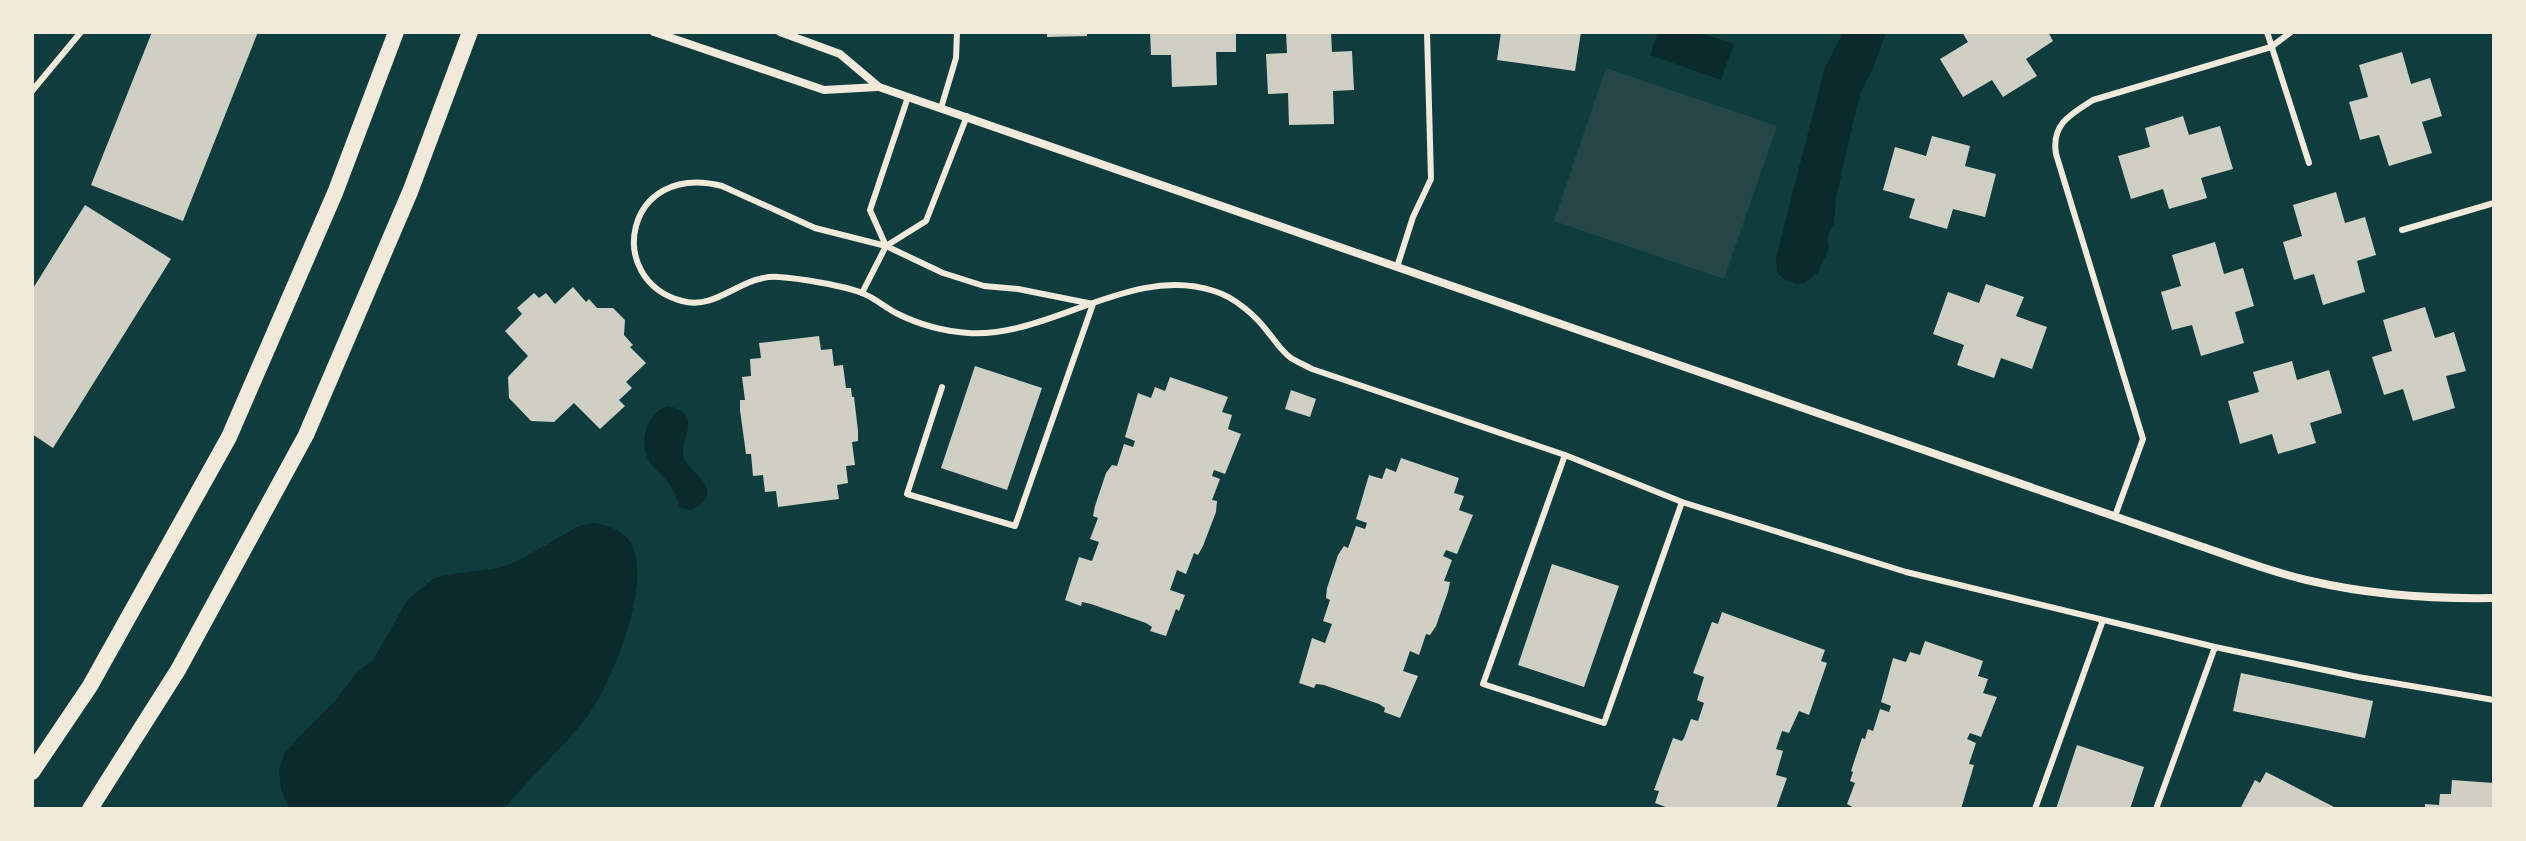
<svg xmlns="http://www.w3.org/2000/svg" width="2526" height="841" font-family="Literata,serif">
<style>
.green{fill:#244646}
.water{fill:#0a2a2b}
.building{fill:#cfcfc3}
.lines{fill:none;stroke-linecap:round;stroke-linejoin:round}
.service{stroke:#f1e9da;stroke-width:6}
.minor{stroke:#f1e9da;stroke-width:8}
.secondary{stroke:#f1e9da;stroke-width:16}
</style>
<rect width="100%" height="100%" fill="#0f3d3e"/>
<!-- green -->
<polygon class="green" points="1606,68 1777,126 1724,279 1554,221"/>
<!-- water -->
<g class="water">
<polygon points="1658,32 1697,32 1734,44 1721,80 1650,55"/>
<polygon points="1843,32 1886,32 1874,66 1861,92 1853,123 1836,198 1834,223 1827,239 1829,248 1818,272 1805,283 1796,284 1784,279 1777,273 1776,258 1824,70"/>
<path d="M 668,406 C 707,415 677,438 684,458 C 689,473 724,488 698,506 C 692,511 686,510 680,507 C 676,497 673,487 665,479 C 660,472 652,468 648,459 C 639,440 647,412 668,406 Z"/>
<path d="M 593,523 C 605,525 617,527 626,537 C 659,569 612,683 589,714 C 564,748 530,776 504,809 L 289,809 L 281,789 L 279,769 L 285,752 L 335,701 L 357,672 L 373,660 L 408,599 L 433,579 L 445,575 L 499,568 L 518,561 L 579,526 Z"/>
</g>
<!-- building -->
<g class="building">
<polygon points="152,32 258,32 183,221 91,185"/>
<polygon points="1047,32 1087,32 1087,36 1047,37"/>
<polygon points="1150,32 1236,32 1236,52 1216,52 1217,85 1172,87 1171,55 1151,55"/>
<polygon points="1286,32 1331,32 1332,52 1352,51 1354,90 1333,91 1334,124 1289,125 1288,93 1268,94 1266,54 1287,53"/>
<polygon points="1501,32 1581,32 1575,71 1497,60"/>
<polygon points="1962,32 2048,32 2053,41 2026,59 2037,76 2003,97 1992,80 1963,97 1940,59 1968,42"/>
<polygon points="2402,52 2411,84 2430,78 2442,116 2422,122 2432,153 2389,166 2379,135 2360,140 2349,102 2368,97 2359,65"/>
<polygon points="2183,116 2189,135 2220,126 2233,169 2201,178 2207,198 2169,209 2163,189 2131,199 2118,156 2150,147 2145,128"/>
<polygon points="1932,136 1970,146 1965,166 1996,174 1985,217 1953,209 1947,229 1909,218 1915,199 1883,190 1895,147 1926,156"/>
<polygon points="2336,192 2345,223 2365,217 2376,255 2357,261 2365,292 2323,305 2314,274 2294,280 2283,242 2302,236 2293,205"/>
<polygon points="85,205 171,259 53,448 32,434 32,290"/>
<polygon points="2215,242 2224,274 2243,268 2254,306 2235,312 2244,343 2201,356 2192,325 2172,330 2161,292 2181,286 2172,255"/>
<polygon points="1986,284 2024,297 2016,316 2047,327 2032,369 2001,358 1994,378 1957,365 1964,345 1933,334 1948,292 1979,303"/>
<polygon points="573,287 586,302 589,299 597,308 613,308 625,320 624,335 633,345 630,347 646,363 626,382 632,388 619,400 625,406 600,429 574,403 554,422 531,421 509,398 508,377 528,356 505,331 522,314 517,308 534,293 539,298 546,293 555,304"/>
<polygon points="2425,307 2435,338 2454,332 2466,371 2446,376 2455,408 2413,421 2403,389 2384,395 2372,357 2392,351 2383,320"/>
<polygon points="819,336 821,350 832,349 834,366 843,365 846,388 851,388 852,397 854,397 858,431 858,441 852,442 855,465 846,466 848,483 837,485 839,499 778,507 776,491 765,492 763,475 753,476 751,454 746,454 740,410 740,400 745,400 742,377 751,376 750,359 761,358 759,343"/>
<polygon points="2292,361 2297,380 2329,370 2342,413 2310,423 2316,443 2278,454 2272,434 2240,444 2228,401 2259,392 2253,372"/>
<polygon points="975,366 1042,388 1007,490 941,468"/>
<polygon points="1170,377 1228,397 1222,412 1232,415 1228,429 1241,434 1225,474 1214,470 1212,476 1220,479 1212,500 1217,501 1216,512 1203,546 1198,555 1194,553 1186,574 1177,570 1170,590 1185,595 1179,611 1176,609 1166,636 1150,631 1152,627 1146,623 1091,604 1082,602 1081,606 1065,600 1079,557 1092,561 1099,542 1090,539 1098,518 1093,516 1095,506 1106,473 1112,465 1117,466 1124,444 1133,447 1135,441 1125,437 1138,393 1151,398 1155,387 1165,391"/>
<polygon points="1291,390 1316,399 1310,417 1285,409"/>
<polygon points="1401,458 1459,478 1454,493 1464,496 1459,510 1473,515 1457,554 1446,550 1443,556 1452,560 1444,581 1450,582 1448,592 1436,626 1430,635 1426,634 1419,655 1410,651 1403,671 1418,676 1400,718 1384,712 1385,708 1379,704 1324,685 1316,684 1314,688 1299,683 1312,638 1325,643 1332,624 1323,621 1330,600 1326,598 1327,588 1338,555 1344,546 1348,548 1356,526 1365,529 1367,523 1356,519 1369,475 1382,479 1386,468 1396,472"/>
<polygon points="1552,564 1619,586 1584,687 1518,665"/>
<polygon points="1722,612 1825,650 1821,661 1827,663 1809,715 1799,711 1789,733 1782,731 1776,749 1783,751 1776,775 1787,778 1776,809 1671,809 1655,803 1659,791 1654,790 1673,738 1682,741 1684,738 1691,719 1698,721 1704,703 1697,700 1704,677 1693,673 1712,622 1718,624"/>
<polygon points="1925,641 1983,661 1978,676 1988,679 1983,693 1997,697 1981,737 1970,733 1967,739 1976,743 1969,764 1974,765 1961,809 1856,809 1847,804 1855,783 1850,781 1853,772 1851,771 1862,738 1865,739 1868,729 1873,731 1880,709 1889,712 1891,706 1881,702 1893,658 1906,662 1910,652 1920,655"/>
<polygon points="2241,673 2373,701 2365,738 2233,711"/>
<polygon points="2077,745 2144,767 2130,809 2056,809"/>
<polygon points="2266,772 2338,809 2240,809 2255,780 2260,783"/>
<polygon points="2452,780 2494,783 2494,809 2425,809 2425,804 2439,805 2440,794 2451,794"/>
</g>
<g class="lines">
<!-- service -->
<g class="service">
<polyline points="2267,32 2309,163"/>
<polyline points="32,91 81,32"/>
<polyline points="941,108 956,58 957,32"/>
<polyline points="2402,230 2494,203"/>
<polyline points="886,246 870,210 908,97"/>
<polyline points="1397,267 1413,217 1431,179 1427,32"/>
<polyline points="862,293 886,246 926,221 967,116"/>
<path d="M 1093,304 L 1018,289 L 984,286 L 943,273 L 886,246 L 815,228 L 722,186 C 625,161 603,280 682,301 C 718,311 741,274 779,277 C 797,278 846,286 862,293 C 875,298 886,308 898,314 C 920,325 943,331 968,333 C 1051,338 1130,264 1214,291 C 1234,297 1255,315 1267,331 C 1275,340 1281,351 1291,358 C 1297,362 1305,365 1312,369 L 1565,455 L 1682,502 L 1906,572 L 2215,647 L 2358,677 L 2494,700"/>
<polyline points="942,387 907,494 1015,526 1093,304"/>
<polyline points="1565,455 1483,684 1604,723 1682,502"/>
<path d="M 2115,516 L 2143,439 L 2056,154 C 2051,124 2071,114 2093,100 L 2271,47 L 2291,32"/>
<polyline points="2035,809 2103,620"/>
<polyline points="2156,809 2215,647"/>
</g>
<!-- minor -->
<g class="minor">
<polyline points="654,32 824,90 878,87"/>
<path d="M 780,32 L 840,54 L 879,87 L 2200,546 C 2236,558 2273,573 2311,581 C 2371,595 2433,599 2494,598"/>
</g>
<!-- secondary -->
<g class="secondary">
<polyline points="32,772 90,686 229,437 335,193 396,32"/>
<polyline points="90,809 178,670 306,435 410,192 470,32"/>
</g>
</g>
<!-- border -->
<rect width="2526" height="841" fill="none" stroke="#f1e9da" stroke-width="68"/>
</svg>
